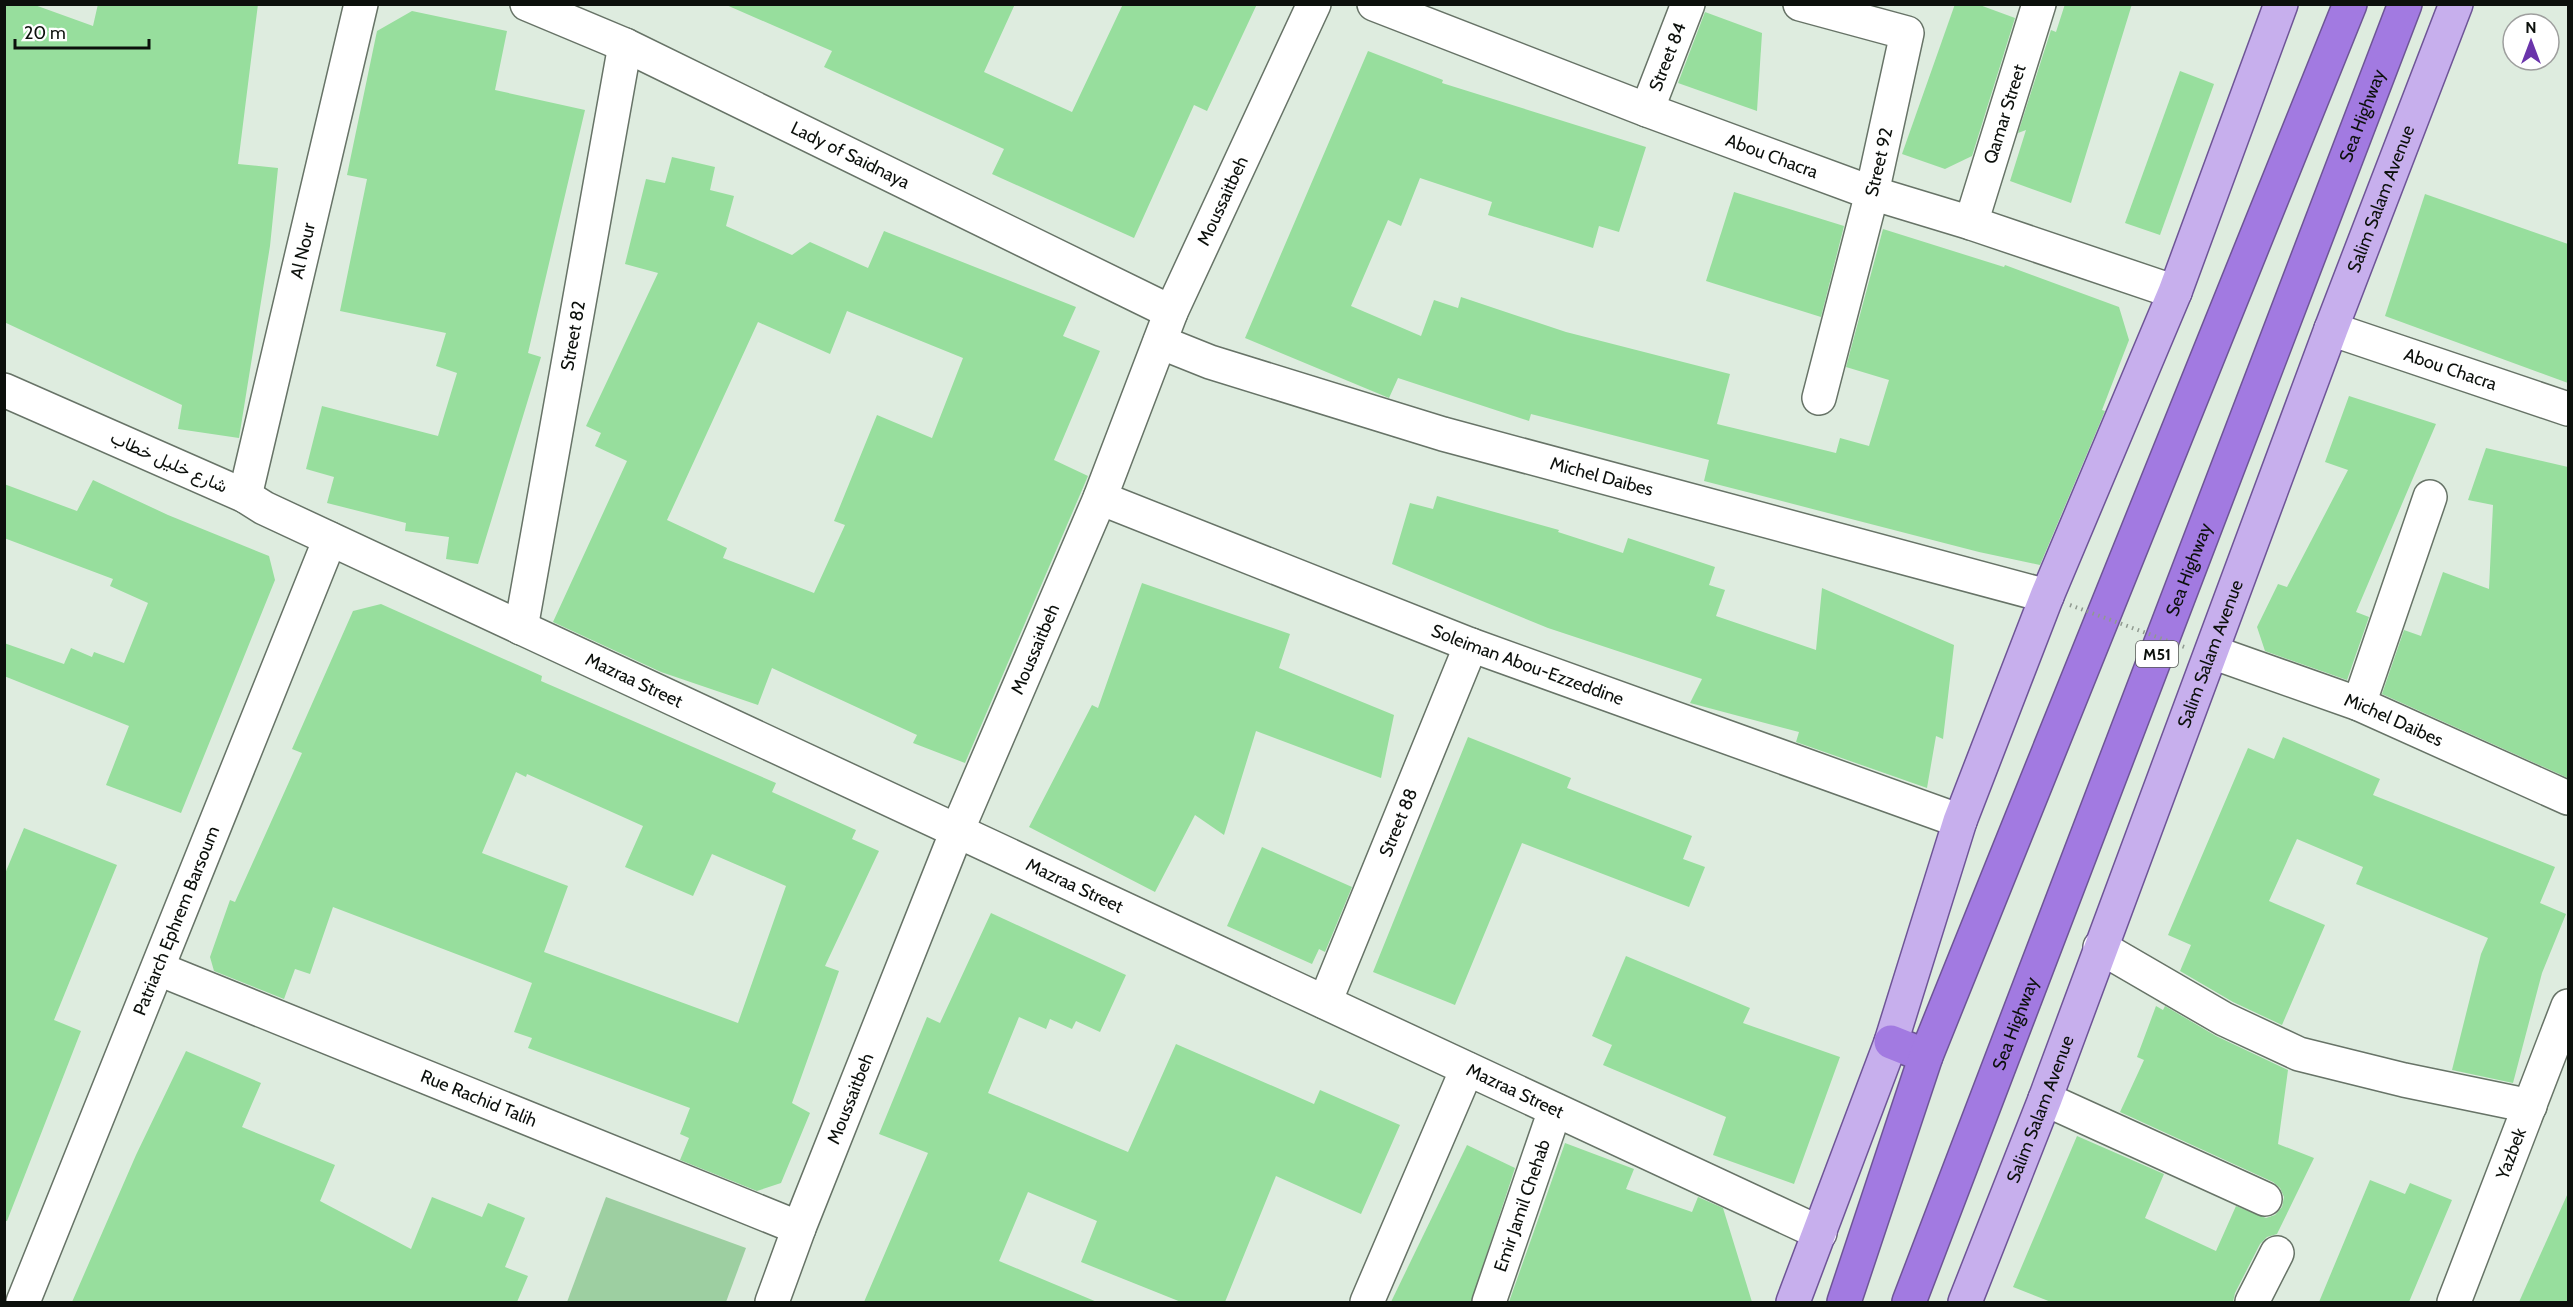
<svg xmlns="http://www.w3.org/2000/svg" width="2573" height="1307" font-family="Cabin,Vazirmatn,sans-serif">
<style>
.green{fill:#9dcfa1}
.building{fill:#97de9d;fill-rule:evenodd}
.lines{fill:none;stroke-linecap:round;stroke-linejoin:round}
.minor-casing{stroke:#677367;stroke-width:36}
.major-casing{stroke:#6e5596;stroke-width:36}
.highway-casing{stroke:#6e5596;stroke-width:36}
.minor{stroke:#fff;stroke-width:33}
.major{stroke:#c7afed;stroke-width:33}
.highway{stroke:#a27ae1;stroke-width:33}
.path-bridge{stroke:#909a90;stroke-width:4;stroke-dasharray:1.5 4.5;stroke-linecap:butt}
.labels{text-anchor:middle;dominant-baseline:central;stroke-width:4.5;stroke-linejoin:round;paint-order:stroke}
.shield{fill:#fff;stroke:#555855;stroke-width:1.5}
.shield-label{font-size:16px;font-weight:bold;fill:#0c100c}
.street-label{font-size:18px;fill:#0c100c;stroke:#fff}
</style>
<rect width="100%" height="100%" fill="#deecdf"/>
<!-- green -->
<polygon class="green" points="606,1197 746,1248 726,1302 567,1302"/>
<!-- building -->
<g class="building">
<polygon points="4,4 32,4 93,26 98,4 258,4 238,164 278,168 270,246 239,438 178,429 182,405 4,322"/>
<polygon points="724,4 1015,4 984,72 1072,112 1123,4 1257,4 1207,111 1194,105 1134,238 992,174 1004,149 824,67 832,51"/>
<polygon points="1955,4 1977,4 2015,18 1972,156 1945,169 1902,154"/>
<polygon points="2065,4 2132,4 2071,203 2010,181 2026,130 2018,133 2051,30 2056,32"/>
<polygon points="412,11 507,31 495,90 585,110 528,353 541,357 478,564 446,559 449,537 405,531 406,523 327,503 334,477 306,469 322,406 438,436 457,373 436,366 446,333 340,311 367,179 347,175 377,31"/>
<polygon points="1705,12 1762,33 1757,111 1678,83"/>
<polygon points="1368,51 1443,80 1442,83 1646,147 1619,232 1599,226 1593,248 1488,215 1492,202 1420,178 1401,226 1388,220 1351,306 1421,336 1434,300 1458,308 1461,297 1566,332 1730,374 1717,424 1836,453 1840,438 1869,446 1889,380 1846,367 1883,229 2004,267 2005,265 2119,307 2129,340 2102,410 2105,411 2040,565 1979,552 1704,481 1709,460 1531,414 1529,421 1398,378 1389,398 1245,338"/>
<polygon points="2180,71 2214,84 2160,235 2125,223"/>
<path d="M 672,157 L 715,167 L 710,190 L 734,196 L 726,226 L 792,255 L 810,242 L 868,268 L 884,231 L 1076,307 L 1063,336 L 1100,351 L 1054,460 L 1088,476 L 965,763 L 913,743 L 917,735 L 772,668 L 758,705 L 661,672 L 553,622 L 627,461 L 595,446 L 601,433 L 586,426 L 658,273 L 625,264 L 646,179 L 665,183 ZM 847,311 L 963,358 L 932,438 L 877,415 L 834,521 L 845,525 L 814,593 L 723,558 L 727,548 L 667,520 L 758,322 L 830,354 Z"/>
<polygon points="1734,192 1844,226 1821,317 1706,281"/>
<polygon points="2425,194 2568,244 2568,383 2385,316"/>
<polygon points="2349,396 2436,424 2356,612 2369,617 2347,680 2265,651 2257,627 2278,584 2287,587 2348,470 2325,462"/>
<polygon points="2486,448 2568,467 2568,778 2382,694 2404,630 2421,636 2443,572 2489,589 2493,505 2468,500"/>
<polygon points="93,480 168,515 269,556 275,580 181,813 106,785 129,726 4,676 4,643 64,664 71,648 92,657 94,652 124,663 148,603 110,586 113,579 4,538 4,484 77,511"/>
<polygon points="1437,496 1559,530 1558,532 1623,553 1628,538 1715,567 1709,585 1725,590 1716,616 1816,650 1822,588 1954,645 1943,739 1936,736 1927,788 1796,742 1799,732 1690,703 1702,679 1548,628 1392,564 1410,503 1433,509"/>
<polygon points="1142,583 1290,634 1279,668 1394,715 1381,778 1256,731 1224,835 1195,815 1155,892 1029,827 1092,705 1098,708"/>
<path d="M 381,604 L 542,676 L 541,681 L 776,783 L 772,792 L 856,830 L 852,839 L 879,851 L 825,966 L 839,971 L 792,1103 L 810,1113 L 781,1183 L 757,1191 L 680,1160 L 689,1138 L 680,1134 L 690,1108 L 528,1048 L 532,1038 L 514,1032 L 532,983 L 333,907 L 310,974 L 295,969 L 284,999 L 214,971 L 210,957 L 230,900 L 235,902 L 302,753 L 292,749 L 353,611 ZM 516,772 L 526,777 L 527,774 L 643,826 L 625,867 L 693,896 L 712,854 L 786,886 L 738,1023 L 544,952 L 568,886 L 482,853 Z"/>
<polygon points="1468,737 1571,778 1567,788 1692,836 1683,859 1705,867 1689,907 1522,843 1455,1005 1373,972"/>
<polygon points="2283,737 2380,779 2373,795 2555,867 2540,903 2566,914 2542,973 2513,1083 2452,1070 2481,954 2488,938 2356,884 2363,867 2297,839 2269,901 2325,925 2282,1025 2233,1002 2180,971 2191,945 2168,935 2248,748 2274,759"/>
<polygon points="24,828 117,865 54,1020 81,1031 7,1221 4,1221 4,876"/>
<polygon points="1262,847 1352,887 1325,952 1319,949 1312,964 1227,926"/>
<polygon points="991,913 1126,975 1100,1032 1076,1021 1072,1029 1050,1019 1046,1029 1019,1017 988,1093 1128,1152 1176,1044 1314,1104 1320,1090 1400,1125 1361,1214 1276,1176 1225,1302 1181,1302 1081,1262 1097,1221 1028,1192 999,1261 1097,1302 864,1302 928,1153 879,1134 927,1017 940,1023"/>
<polygon points="1626,956 1750,1008 1743,1023 1840,1057 1794,1184 1713,1155 1726,1117 1603,1065 1612,1045 1592,1036"/>
<polygon points="2156,1006 2163,1010 2165,1006 2216,1036 2288,1070 2278,1144 2314,1158 2277,1234 2267,1237 2260,1244 2235,1293 2233,1302 2051,1302 2013,1287 2077,1136 2164,1174 2145,1218 2216,1251 2236,1206 2266,1218 2275,1215 2282,1207 2284,1197 2280,1188 2273,1182 2120,1112 2144,1060 2137,1057"/>
<polygon points="186,1051 261,1083 242,1127 335,1165 320,1201 411,1249 432,1197 482,1217 488,1203 525,1218 505,1267 528,1276 517,1302 72,1302 136,1155"/>
<polygon points="1565,1143 1634,1169 1626,1189 1692,1212 1698,1197 1723,1208 1752,1302 1509,1302"/>
<polygon points="1467,1145 1515,1168 1471,1302 1391,1302"/>
<polygon points="2370,1180 2405,1194 2410,1183 2452,1200 2409,1302 2319,1302"/>
<polygon points="2568,1193 2568,1302 2519,1302"/>
</g>
<g class="lines">
<!-- minor casing -->
<g class="minor-casing">
<g id="minor">
<path id="s1" d="M 527,4 L 625,45 L 1171,312"/>
<path id="s2" d="M 1374,4 L 1647,110 L 1872,193 L 1971,223 L 2175,292"/>
<polyline points="1800,4 1907,33 1872,193 1819,398"/>
<path id="s3" d="M 1647,110 L 1688,4"/>
<path id="s4" d="M 1971,223 L 2039,4"/>
<path id="s5" d="M 2331,329 L 2568,409"/>
<path id="s6" d="M 1160,342 L 1210,362 L 1443,434 L 2047,596"/>
<path id="s7" d="M 4,390 L 245,496 L 264,508 L 1820,1233"/>
<path id="s8" d="M 245,496 L 361,4"/>
<path id="s9" d="M 1100,498 L 1471,645 L 1960,821"/>
<path id="s10" d="M 521,628 L 625,45"/>
<path id="s11" d="M 2212,652 L 2359,704 L 2568,798"/>
<polyline points="2359,704 2430,497"/>
<polyline points="2100,947 2224,1019 2299,1054 2404,1080 2530,1106"/>
<path id="s12" d="M 159,969 L 799,1228"/>
<path id="s13" d="M 1325,1002 L 1471,645"/>
<polyline points="2045,1099 2265,1199"/>
<path id="s14" d="M 23,1302 L 330,539"/>
<path id="s15" d="M 772,1302 L 799,1228 L 957,831 L 1100,498 L 1171,312 L 1314,4"/>
<polyline points="1367,1302 1467,1069"/>
<path id="s16" d="M 1489,1302 L 1555,1110"/>
<polyline points="2252,1302 2277,1253"/>
<path id="s17" d="M 2454,1302 L 2568,1006"/>
</g>
</g>
<!-- major casing -->
<g class="major-casing">
<g id="major">
<polyline points="1793,1302 1891,1042 1960,821 2047,596 2175,292 2281,4"/>
<path id="s18" d="M 1965,1302 L 2045,1099 L 2331,329 L 2456,4"/>
</g>
</g>
<!-- highway casing -->
<g class="highway-casing">
<g id="highway">
<polyline points="1891,1042 1926,1056"/>
<polyline points="1844,1302 1926,1056 2350,4"/>
<path id="s19" d="M 1909,1302 L 2405,4"/>
</g>
</g>
<!-- minor -->
<use href="#minor" class="minor"/>
<!-- major -->
<use href="#major" class="major"/>
<!-- highway -->
<use href="#highway" class="highway"/>
<!-- path-bridge -->
<polyline class="path-bridge" points="2070,605 2187,648"/>
</g>
<g class="labels">
<!-- shield labels -->
<rect class="shield" x="2136" y="641" width="42" height="26" rx="4.5"/>
<g class="shield-label">
<text x="2157" y="654">M51</text>
</g>
<!-- street labels -->
<g class="street-label">
<text stroke="none"><textPath href="#s3" startOffset="57">Street 84</textPath></text>
<text stroke="none"><textPath href="#s4" startOffset="114">Qamar Street</textPath></text>
<text stroke="none"><textPath href="#s19" startOffset="1270">Sea Highway</textPath></text>
<text stroke="none"><textPath href="#s1" startOffset="357">Lady of Saidnaya</textPath></text>
<text stroke="none"><textPath href="#s2" startOffset="426">Abou Chacra</textPath></text>
<text transform="translate(1879 162) rotate(-77)">Street 92</text>
<text stroke="none"><textPath href="#s18" startOffset="1179">Salim Salam Avenue</textPath></text>
<text stroke="none"><textPath href="#s15" startOffset="1190">Moussaitbeh</textPath></text>
<text stroke="none"><textPath href="#s8" startOffset="252">Al Nour</textPath></text>
<text stroke="none"><textPath href="#s10" startOffset="297">Street 82</textPath></text>
<text stroke="none"><textPath href="#s5" startOffset="126">Abou Chacra</textPath></text>
<text transform="translate(169 462) rotate(24)">شارع خليل خطاب</text>
<text stroke="none"><textPath href="#s6" startOffset="462">Michel Daibes</textPath></text>
<text stroke="none"><textPath href="#s19" startOffset="784">Sea Highway</textPath></text>
<text stroke="none"><textPath href="#s15" startOffset="704">Moussaitbeh</textPath></text>
<text stroke="none"><textPath href="#s18" startOffset="693">Salim Salam Avenue</textPath></text>
<text stroke="none"><textPath href="#s9" startOffset="459">Soleiman Abou-Ezzeddine</textPath></text>
<text stroke="none"><textPath href="#s7" startOffset="694">Mazraa Street</textPath></text>
<text stroke="none"><textPath href="#s11" startOffset="194">Michel Daibes</textPath></text>
<text stroke="none"><textPath href="#s13" startOffset="194">Street 88</textPath></text>
<text stroke="none"><textPath href="#s7" startOffset="1180">Mazraa Street</textPath></text>
<text stroke="none"><textPath href="#s14" startOffset="411">Patriarch Ephrem Barsoum</textPath></text>
<text stroke="none"><textPath href="#s19" startOffset="298">Sea Highway</textPath></text>
<text stroke="none"><textPath href="#s7" startOffset="1666">Mazraa Street</textPath></text>
<text stroke="none"><textPath href="#s12" startOffset="345">Rue Rachid Talih</textPath></text>
<text stroke="none"><textPath href="#s15" startOffset="218">Moussaitbeh</textPath></text>
<text stroke="none"><textPath href="#s18" startOffset="207">Salim Salam Avenue</textPath></text>
<text stroke="none"><textPath href="#s17" startOffset="159">Yazbek</textPath></text>
<text stroke="none"><textPath href="#s16" startOffset="102">Emir Jamil Chehab</textPath></text>
</g>
</g>
<!-- border -->
<rect width="2573" height="1307" fill="none" stroke="#0c100c" stroke-width="12"/>
<!-- north arrow -->
<g transform="translate(2531 42)"><circle r="28" fill="#ffffff" stroke="#9e9f9e" stroke-width="1.5"/>
<path d="M0-4.5L10 22L0 15L-10 22Z" fill="#6a34ab"/>
<text y="-9" font-size="16" font-weight="bold" text-anchor="middle" fill="#0c100c">N</text>
</g>
<!-- scale -->
<path d="M15 39v9h134v-9" fill="none" stroke="#0c100c" stroke-width="3"/>
<text x="24" y="39" font-size="18" fill="#0c100c" stroke="#ffffff" stroke-width="4.5" paint-order="stroke">20 m</text>
</svg>
